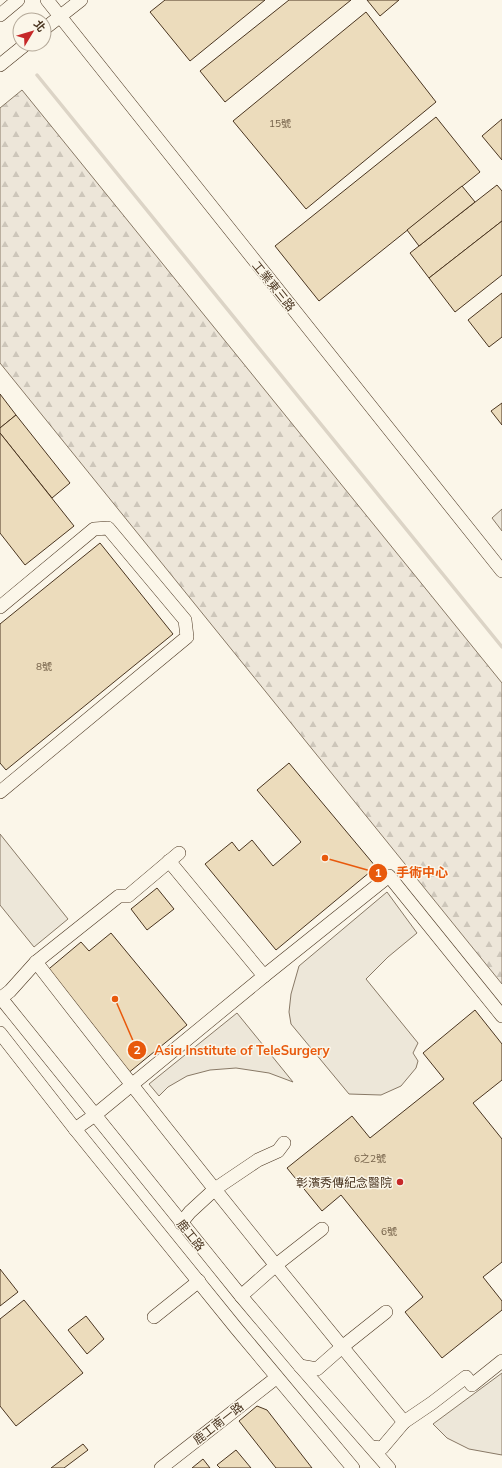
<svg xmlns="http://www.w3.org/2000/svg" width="502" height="1468" font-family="Mulish,'Noto Sans TC',sans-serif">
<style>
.forest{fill:url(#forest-firs);stroke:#887966}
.parking{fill:#ede7d9;stroke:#887966}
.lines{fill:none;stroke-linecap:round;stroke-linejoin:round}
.stream{stroke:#dcd4c6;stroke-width:3.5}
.building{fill:#ecdcbc;stroke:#4a3520}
.minor-casing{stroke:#4a3520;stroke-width:14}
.minor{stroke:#fbf6e9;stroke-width:13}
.poi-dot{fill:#c62828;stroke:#fbf6e9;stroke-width:1.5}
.labels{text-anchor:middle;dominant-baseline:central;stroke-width:3;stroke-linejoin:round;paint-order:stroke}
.number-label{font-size:10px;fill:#725f47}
.street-label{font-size:12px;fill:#4a3520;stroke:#fbf6e9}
.poi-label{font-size:12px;fill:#4a3520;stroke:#fbf6e9;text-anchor:end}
.leader{fill:none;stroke:#e8590c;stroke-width:1.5}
.callout-dot{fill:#e8590c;stroke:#fbf6e9;stroke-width:1.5}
.mark-label{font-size:12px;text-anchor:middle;font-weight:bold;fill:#fff}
.callout-label{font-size:13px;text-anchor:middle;font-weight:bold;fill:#e8590c;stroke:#fbf6e9;stroke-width:3;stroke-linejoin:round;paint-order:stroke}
</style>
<defs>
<pattern id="forest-firs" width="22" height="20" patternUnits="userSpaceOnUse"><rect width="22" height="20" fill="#ede6d9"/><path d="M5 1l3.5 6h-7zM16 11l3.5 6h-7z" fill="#cdc6ba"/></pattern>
</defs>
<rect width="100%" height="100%" fill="#fbf6e9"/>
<!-- forest -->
<polygon class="forest" points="22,90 502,683 502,984 0,363 0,108"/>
<!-- parking -->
<g class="parking">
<polygon points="502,509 502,531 492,518"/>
<polygon points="0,834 68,919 34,947 0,905"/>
<polygon points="387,892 417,933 388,957 366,979 418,1043 413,1053 418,1061 416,1068 401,1086 381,1095 349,1094 291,1024 289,1012 291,994 299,966"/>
<polygon points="237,1013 293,1082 269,1073 236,1068 210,1070 187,1076 168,1087 159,1096 149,1084"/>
<polygon points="502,1373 502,1455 469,1449 447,1438 433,1424"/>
</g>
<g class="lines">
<!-- stream -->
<polyline class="stream" points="37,75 502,647"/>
</g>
<!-- building -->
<g class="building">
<polygon points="165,0 265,0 190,61 150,12"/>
<polygon points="289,0 351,0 225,102 200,71"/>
<polygon points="367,0 399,0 380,16"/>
<polygon points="366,12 436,102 306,209 233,121"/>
<polygon points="436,117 480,172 319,301 275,246"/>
<polygon points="502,119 502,160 482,136"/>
<polygon points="497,185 502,191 502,221 429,278 410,253"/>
<polygon points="462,186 475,202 419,246 407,230"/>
<polygon points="502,221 502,275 455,312 429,278"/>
<polygon points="502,293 502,337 489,347 468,320"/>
<polygon points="0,394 16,415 0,428"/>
<polygon points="502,403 502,425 491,411"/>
<polygon points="16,415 70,483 52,498 0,433 0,428"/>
<polygon points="0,433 74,526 25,565 0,533"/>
<polygon points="100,543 173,634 6,770 0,763 0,624"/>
<polygon points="289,763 376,867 276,950 205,864 232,842 239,851 252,840 273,866 301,842 257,790"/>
<polygon points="157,888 174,909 147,930 131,909"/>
<polygon points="111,933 187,1025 127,1074 44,973 81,942 89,951"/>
<polygon points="475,1010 502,1044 502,1080 473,1103 502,1139 502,1262 483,1277 502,1301 502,1310 442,1358 405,1312 423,1297 341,1195 322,1211 287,1168 352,1116 370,1138 444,1079 423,1053"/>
<polygon points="0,1269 18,1292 0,1306"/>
<polygon points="24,1300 83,1373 16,1426 0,1406 0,1319"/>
<polygon points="86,1316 104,1339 87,1354 68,1330"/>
<polygon points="257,1406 267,1410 312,1468 276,1468 239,1421"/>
<polygon points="83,1444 88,1450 64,1468 51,1468"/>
<polygon points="236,1450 251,1468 220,1468 217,1465"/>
<polygon points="203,1459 210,1468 192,1468"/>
</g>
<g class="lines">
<!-- minor casing -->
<g class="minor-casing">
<g id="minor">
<polyline points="47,0 502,571"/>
<polyline points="0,15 18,0"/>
<polyline points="44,29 81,0"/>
<polyline points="0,65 26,44"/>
<polyline points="0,607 94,529 108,528 185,620 187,637 0,792"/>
<polyline points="169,861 264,976"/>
<path d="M 36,962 C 156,1117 279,1271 404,1422"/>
<polyline points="0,997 241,1296 300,1366 389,1468"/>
<polyline points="1,998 10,991 36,962 119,896 128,896 179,853"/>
<polyline points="0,1033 75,1129 236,1328 353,1468"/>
<polyline points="75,1129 95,1115 264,976 389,876 502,1016"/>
<polyline points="181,1223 190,1212 215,1189 258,1160 278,1151 284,1143"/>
<polyline points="241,1296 276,1265 322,1229"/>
<polyline points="154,1317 199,1281"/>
<polyline points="300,1366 317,1369 342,1347 386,1312"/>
<polyline points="372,1447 382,1448 404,1422 432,1403 466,1377 472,1385 502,1361"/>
<polyline points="161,1468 276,1378"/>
</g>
</g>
<!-- minor -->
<use href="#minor" class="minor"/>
</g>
<!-- markers -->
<circle class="poi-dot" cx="400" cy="1182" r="4"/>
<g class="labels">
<!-- number labels -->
<g class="number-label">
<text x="280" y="123">15號</text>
<text x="44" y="666">8號</text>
<text x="370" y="1158">6之2號</text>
<text x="389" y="1231">6號</text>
</g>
<!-- street labels -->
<g class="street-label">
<text transform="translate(274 286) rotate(51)">工業東三路</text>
<text transform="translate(191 1235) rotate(51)">鹿工路</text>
<text transform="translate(218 1423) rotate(-38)">鹿工南一路</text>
</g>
<!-- poi labels -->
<g class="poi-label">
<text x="392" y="1182">彰濱秀傳紀念醫院</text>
</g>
</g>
<!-- callouts -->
<path class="leader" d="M325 858L378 873M115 999L137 1050"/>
<g class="callout-dot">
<circle cx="325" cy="858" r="4"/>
<circle cx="115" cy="999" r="4"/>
<circle cx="378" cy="873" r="10"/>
<circle cx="137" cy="1050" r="10"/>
</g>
<g class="mark-label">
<text x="378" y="877">1</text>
<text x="137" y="1054">2</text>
</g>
<g class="callout-label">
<text x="422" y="877">手術中心</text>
<text x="242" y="1055">Asia Institute of TeleSurgery</text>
</g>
<!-- north arrow -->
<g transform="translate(32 32) rotate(52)"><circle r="19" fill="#fbf6e9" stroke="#b4a999"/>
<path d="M0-3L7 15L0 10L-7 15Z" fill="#c62828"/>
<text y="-6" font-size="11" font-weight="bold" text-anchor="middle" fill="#4a3520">北</text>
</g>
</svg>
